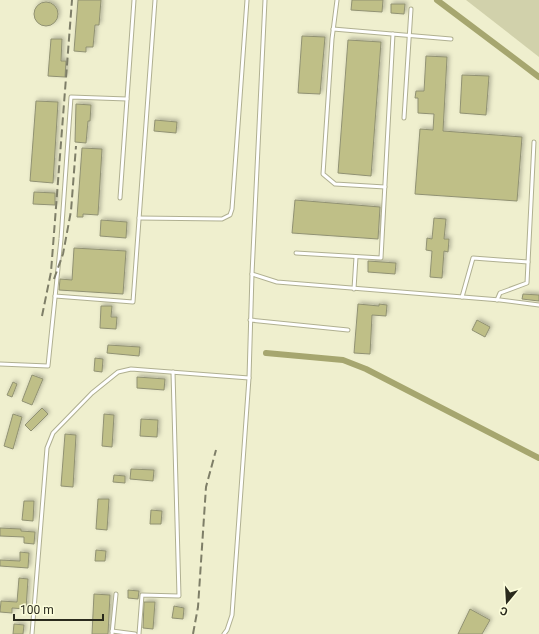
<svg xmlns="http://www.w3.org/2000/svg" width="539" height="634" font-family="Roboto,sans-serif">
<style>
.green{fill:#d1d1ab}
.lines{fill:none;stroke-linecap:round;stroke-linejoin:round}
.canal{stroke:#a6a66f;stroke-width:6}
.building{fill:#bfbf87;stroke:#919273;filter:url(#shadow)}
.service-casing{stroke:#b0b091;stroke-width:5}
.service{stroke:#fff;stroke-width:3}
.rail{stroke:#7e7e68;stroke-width:2;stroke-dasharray:8 4;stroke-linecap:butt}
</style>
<defs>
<filter id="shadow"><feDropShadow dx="2" dy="-2" stdDeviation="2" flood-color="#0004"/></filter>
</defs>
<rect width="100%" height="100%" fill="#efefce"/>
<!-- green -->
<polygon class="green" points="466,0 539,0 539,57"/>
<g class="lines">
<!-- canal -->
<g class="canal">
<polyline points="437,0 539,77"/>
<polyline points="266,353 343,360 366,369 539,458"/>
</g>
</g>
<!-- building -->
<g class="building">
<polygon points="78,0 101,0 99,25 95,25 93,47 86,47 86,52 74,51"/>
<polygon points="352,0 383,0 382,12 351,10"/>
<circle cx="46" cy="14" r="12"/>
<polygon points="391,4 405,4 404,14 391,13"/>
<polygon points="302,36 325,37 320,94 298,93"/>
<polygon points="51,39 62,39 61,61 66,61 65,77 48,76"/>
<polygon points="348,40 381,42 371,176 338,173"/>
<polygon points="426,56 447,57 443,131 522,137 517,201 415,194 420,129 433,130 434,114 418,113 418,98 415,98 416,91 424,91"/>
<polygon points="462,75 489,76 486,115 460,113"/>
<polygon points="36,101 58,102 53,183 30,181"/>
<polygon points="76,104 91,105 90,121 88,121 86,143 75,142"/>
<polygon points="155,120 177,122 176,133 154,131"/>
<polygon points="82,148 102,149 98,215 83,214 83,217 77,217"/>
<polygon points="34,192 55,193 55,205 33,204"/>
<polygon points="295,200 380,207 378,239 292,233"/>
<polygon points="434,218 446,219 444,239 449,239 448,252 444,251 442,278 430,277 432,251 426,250 427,238 432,239"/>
<polygon points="101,220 127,222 126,238 100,236"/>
<polygon points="74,248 126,251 123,294 59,290 60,279 72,280"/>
<polygon points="368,261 396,263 395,274 368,272"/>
<polygon points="523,294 539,295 539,301 522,299"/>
<polygon points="358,304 379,306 379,304 387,305 386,316 372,315 370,354 354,353"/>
<polygon points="101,306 112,306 111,317 117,317 116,329 100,328"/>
<polygon points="477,320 490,327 485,337 472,330"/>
<polygon points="108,345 140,347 139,356 107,353"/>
<polygon points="95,358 103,359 102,372 94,371"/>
<polygon points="32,375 43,379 32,405 22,401"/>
<polygon points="137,377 165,379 164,390 137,388"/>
<polygon points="13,382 17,384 12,397 7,395"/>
<polygon points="42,408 48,414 31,431 25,425"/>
<polygon points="13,414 22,417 13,449 4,446"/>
<polygon points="104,414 114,415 112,447 102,446"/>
<polygon points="141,419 158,420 157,437 140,436"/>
<polygon points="65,434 76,435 73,487 61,486"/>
<polygon points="131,469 154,470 153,481 130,479"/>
<polygon points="114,475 125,476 125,483 113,482"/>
<polygon points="98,499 109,499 107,530 96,529"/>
<polygon points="24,501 34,501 33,521 22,520"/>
<polygon points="151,510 162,511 161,524 150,524"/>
<polygon points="0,528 21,529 21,531 35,532 34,544 24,543 24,537 0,536"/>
<polygon points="96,550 106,551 105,561 95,561"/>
<polygon points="20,552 29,553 28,568 0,566 0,560 20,561"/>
<polygon points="19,578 28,579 26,609 12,608 12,613 0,612 1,601 17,602"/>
<polygon points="128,590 139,591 138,599 128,598"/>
<polygon points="94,594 110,595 108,634 92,634"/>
<polygon points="144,602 155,602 153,629 143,628"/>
<polygon points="174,606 184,608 183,619 172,618"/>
<polygon points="470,609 490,620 482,634 458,634"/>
<polygon points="14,624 24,625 23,634 13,634"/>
</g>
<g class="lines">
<!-- service casing -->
<g class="service-casing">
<g id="service">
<polyline points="337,0 332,39 323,174 335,184 385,187"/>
<polyline points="333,29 451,39"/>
<polyline points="404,118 411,9"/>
<polyline points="120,198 134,0"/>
<polyline points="139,218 222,219 230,215 232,209 247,0"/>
<polyline points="296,253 381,258 393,34"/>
<polyline points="252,274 277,282 500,300 539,305"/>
<polyline points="354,289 356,257"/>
<polyline points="55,296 133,302 155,0"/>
<polyline points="462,297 473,258 528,262"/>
<polyline points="497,300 500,293 527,283 534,142"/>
<polyline points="250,320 348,330"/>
<polyline points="0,364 48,366 61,239 71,97 127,99"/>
<polyline points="112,631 135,634"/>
<polyline points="32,634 47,448 53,433 92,393 118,372 131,369 249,378"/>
<polyline points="112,634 116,594"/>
<polyline points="139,634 142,595 179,596 173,372"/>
<polyline points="224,634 227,630 232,615 249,378 252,274 265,0"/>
</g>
</g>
<!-- service -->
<use href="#service" class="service"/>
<!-- rail -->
<g class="rail">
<polyline points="54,279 63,254 71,211 76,146"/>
<polyline points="42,316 51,272 72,0"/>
<polyline points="193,634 198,607 206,487 216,450"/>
</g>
</g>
<!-- north arrow -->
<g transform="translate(507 602) rotate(198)" stroke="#fcfddb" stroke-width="3" paint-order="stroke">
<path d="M0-3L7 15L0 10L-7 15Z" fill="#2a2a1d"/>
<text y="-6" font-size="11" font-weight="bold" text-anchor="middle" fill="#2a2a1d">С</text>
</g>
<!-- scale -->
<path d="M14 614v6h89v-6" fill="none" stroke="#2a2a1d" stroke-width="2"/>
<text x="20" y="614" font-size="12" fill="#2a2a1d" stroke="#fcfddb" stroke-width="3" paint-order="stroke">100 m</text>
</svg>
